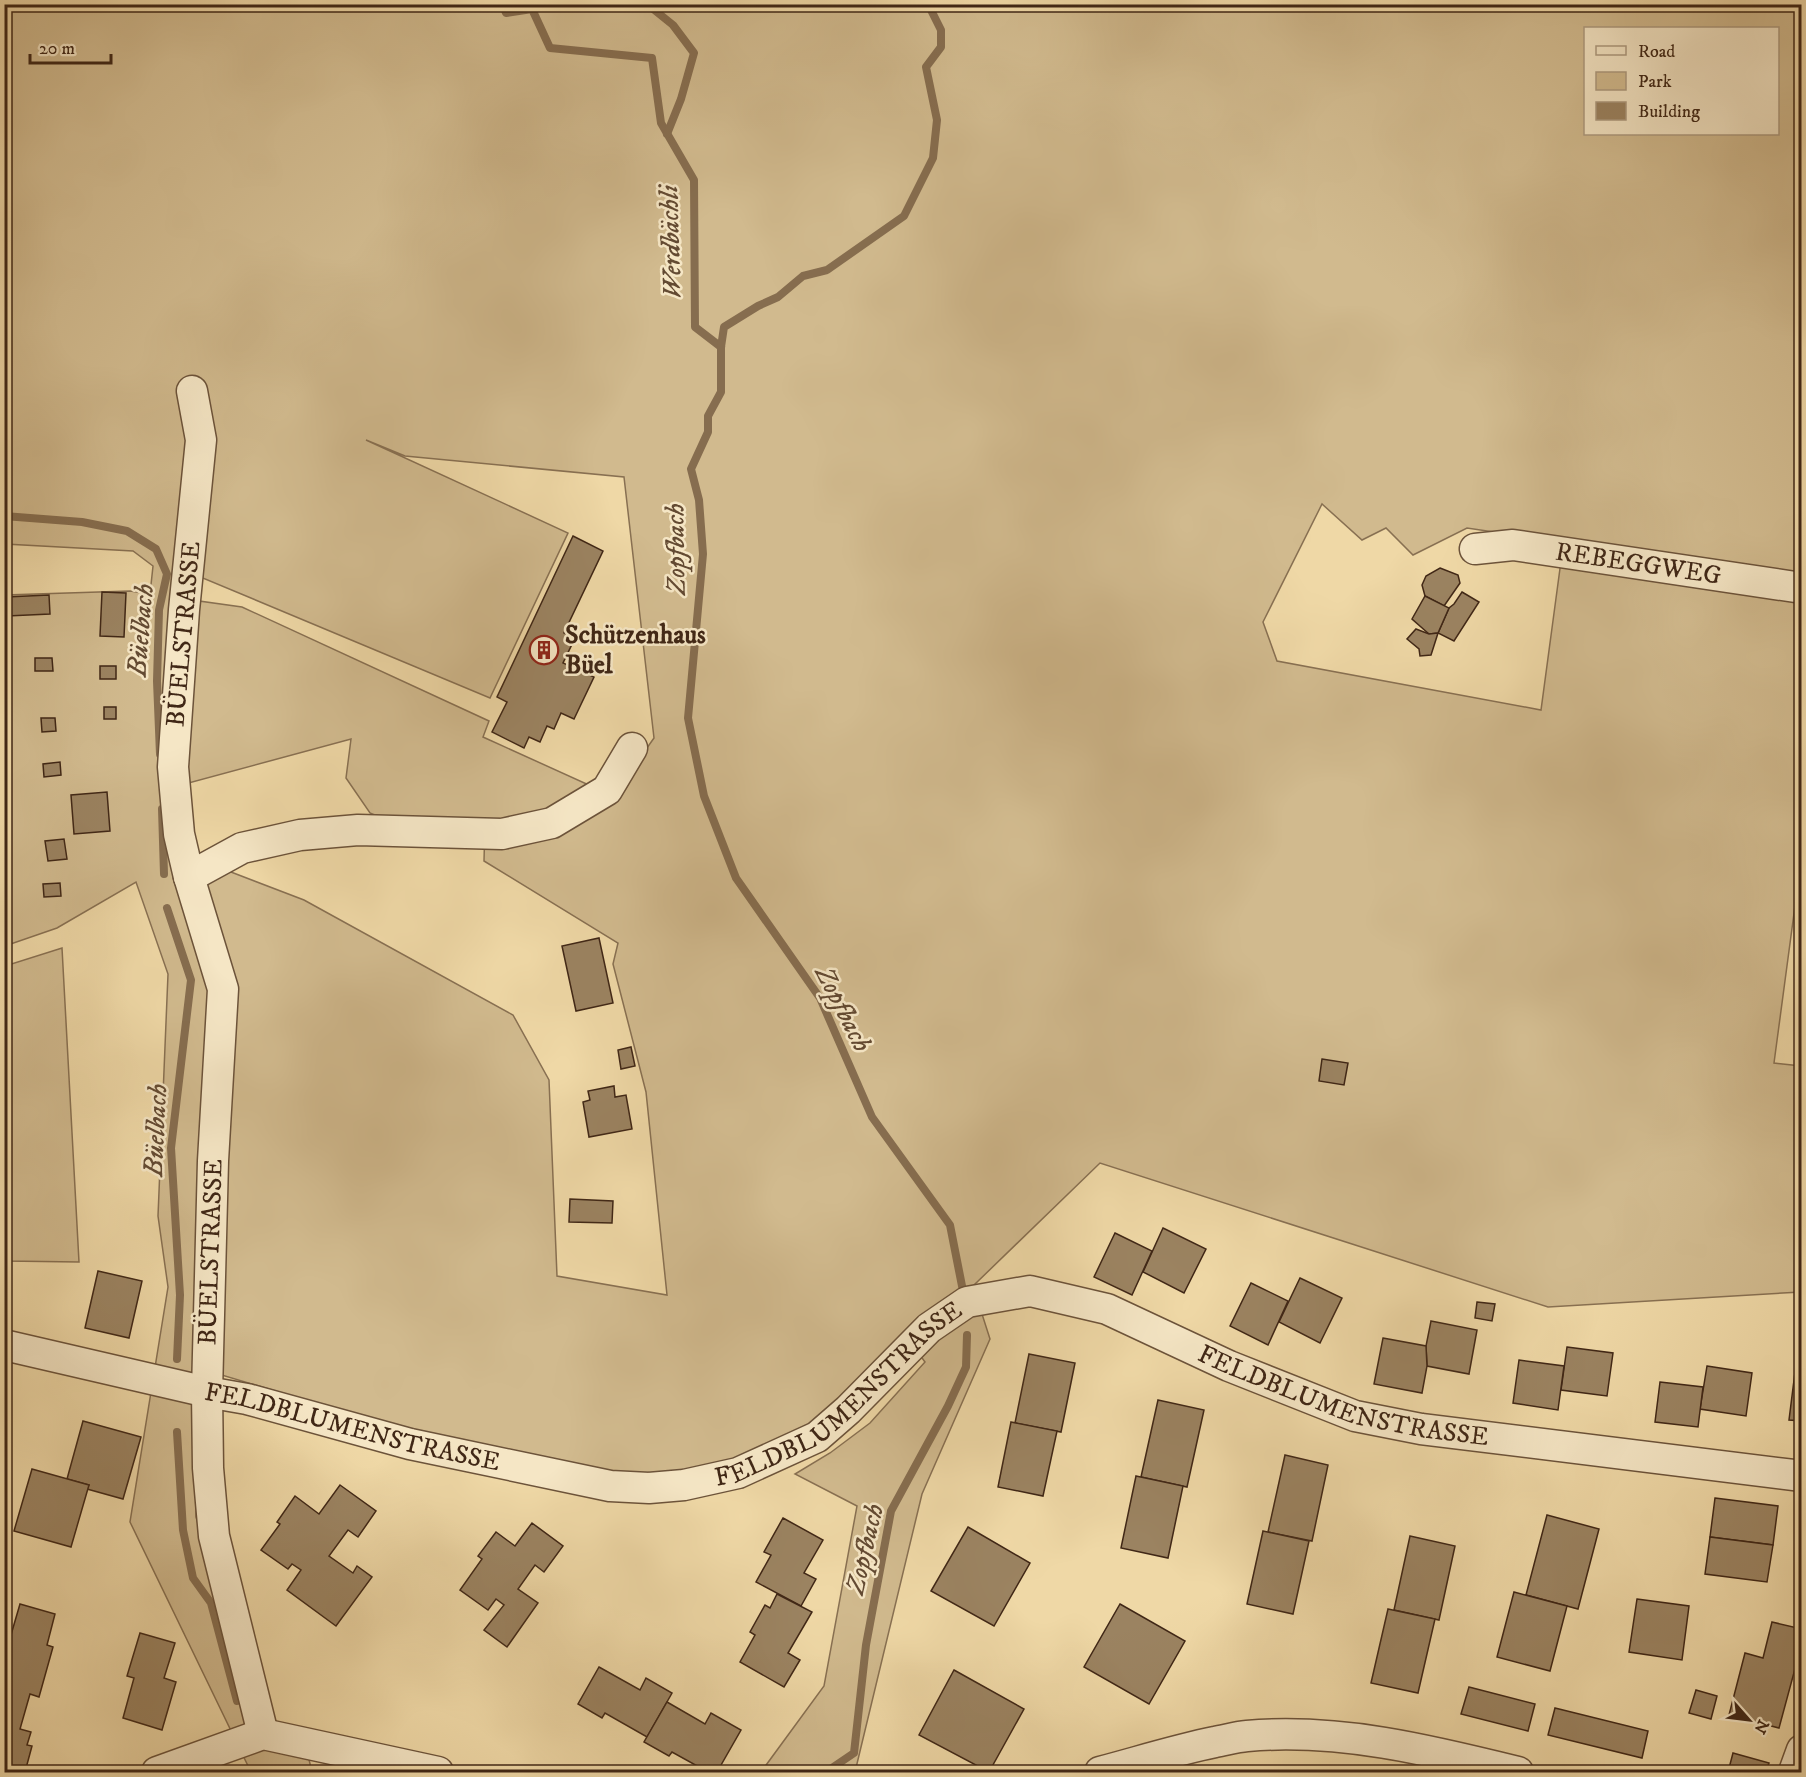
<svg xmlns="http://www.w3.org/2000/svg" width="1806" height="1777" font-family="'IM FELL DW Pica',serif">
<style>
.green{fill:#d1ba8e;stroke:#887052;stroke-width:1.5;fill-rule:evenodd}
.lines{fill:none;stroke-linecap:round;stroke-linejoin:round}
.stream{stroke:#866d4f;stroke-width:8}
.building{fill:#9b8361;stroke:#402716;stroke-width:1.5}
.street-casing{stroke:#6c533a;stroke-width:33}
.street{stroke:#f5e6c5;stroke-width:30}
.labels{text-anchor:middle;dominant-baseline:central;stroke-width:5;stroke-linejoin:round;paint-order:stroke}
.street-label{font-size:26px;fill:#402716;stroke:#f5e6c5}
.poi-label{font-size:26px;font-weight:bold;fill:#402716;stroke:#f5e6c5;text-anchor:start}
.water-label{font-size:27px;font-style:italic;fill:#634a32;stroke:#f5e6c5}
</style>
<rect width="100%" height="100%" fill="#efd8a6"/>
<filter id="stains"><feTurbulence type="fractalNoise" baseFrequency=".00333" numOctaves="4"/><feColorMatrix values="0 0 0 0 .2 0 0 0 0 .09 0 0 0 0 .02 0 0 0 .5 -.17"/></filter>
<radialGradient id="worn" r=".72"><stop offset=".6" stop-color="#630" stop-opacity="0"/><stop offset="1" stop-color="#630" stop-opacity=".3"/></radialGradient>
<!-- green -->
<g class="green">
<path d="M 5,5 L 1801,5 L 1801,578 L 1467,528 L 1413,555 L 1386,528 L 1362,540 L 1322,504 L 1263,622 L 1277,661 L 1541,710 L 1561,561 L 1801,598 L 1801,861 L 1774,1063 L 1801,1066 L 1801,1292 L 1548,1307 L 1100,1163 L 973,1286 L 990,1339 L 922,1494 L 855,1772 L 761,1772 L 824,1686 L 857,1506 L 795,1474 L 830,1453 L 870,1423 L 925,1362 L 905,1335 L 841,1401 L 790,1437 L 734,1461 L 704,1468 L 654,1474 L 605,1471 L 379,1422 L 195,1367 L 196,1517 L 263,1734 L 305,1743 L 312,1772 L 251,1772 L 130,1522 L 168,1287 L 158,1216 L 168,974 L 136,882 L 57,928 L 5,946 L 5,595 L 130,591 L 150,594 L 153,566 L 133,551 L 5,544 ZM 1586,28 L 1778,28 L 1778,134 L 1586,134 ZM 366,440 L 405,456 L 624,477 L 654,738 L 613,796 L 483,737 L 489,721 L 242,607 L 178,598 L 179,568 L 490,698 L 568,533 ZM 351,739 L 346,778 L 370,813 L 392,823 L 485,823 L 484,861 L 618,943 L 613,964 L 646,1092 L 667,1295 L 557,1276 L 549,1080 L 513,1015 L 304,900 L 197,859 L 181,785 Z"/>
<polygon points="62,948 79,1262 5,1261 5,966"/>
</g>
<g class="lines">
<!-- stream -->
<g class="stream">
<polyline points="502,4 506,13 532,9 550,48 652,58 661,123 694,180 695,327 721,347"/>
<polyline points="647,4 673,25 694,53 681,99 667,134"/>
<polyline points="928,4 941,30 941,47 926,67 937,120 933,158 904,216 827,270 803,276 778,297 758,306 724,327 721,347 721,392 708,416 708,432 691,469 699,500 703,554 688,718 704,796 736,878 820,998 872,1117 950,1225 963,1291"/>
<polyline points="1797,4 1802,19"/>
<polyline points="4,516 82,522 127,531 156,549 167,574 159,610 157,681 160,754"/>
<polyline points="162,809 164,874"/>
<polyline points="167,908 191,980 171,1148 180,1295 177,1359"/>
<polyline points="177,1432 183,1530 193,1578 211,1603 237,1701"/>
<polyline points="826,1772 854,1753 866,1645 891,1511 948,1406 966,1367 967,1335"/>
</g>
</g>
<!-- building -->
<g class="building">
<polygon points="573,536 603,551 564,633 575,638 563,663 594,677 574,719 561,713 554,729 547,726 540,742 529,737 524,748 492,732 507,702 497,697"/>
<polygon points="1440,568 1458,575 1460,583 1444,606 1425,596 1422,585 1426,576"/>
<polygon points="102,592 126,593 124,637 100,636"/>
<polygon points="1462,592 1479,602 1454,641 1438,633 1449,608 1454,604"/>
<polygon points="49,595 50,614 7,616 6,597"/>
<polygon points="1425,596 1449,608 1438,633 1429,634 1412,619"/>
<polygon points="1416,629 1429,634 1438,633 1431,655 1420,656 1419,649 1407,639"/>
<polygon points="35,658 52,658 53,671 35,671"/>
<rect x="100" y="666" width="16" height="13"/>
<rect x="104" y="707" width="12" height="12"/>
<polygon points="41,718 55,718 56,731 42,732"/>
<polygon points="60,762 61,775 44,777 43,764"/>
<polygon points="107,792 110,831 74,834 71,795"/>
<polygon points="64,839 67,859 48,861 45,841"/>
<polygon points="60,883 61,896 44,897 43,884"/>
<polygon points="599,938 613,1003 576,1011 562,946"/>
<polygon points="631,1047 635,1066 621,1069 618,1050"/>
<polygon points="1322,1059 1348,1063 1344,1085 1319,1081"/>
<polygon points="614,1086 615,1097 626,1095 632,1129 589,1137 583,1102 590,1100 588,1091"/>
<polygon points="570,1199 613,1201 612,1223 569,1222"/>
<polygon points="1163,1228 1206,1249 1184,1293 1143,1272"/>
<polygon points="1115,1233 1152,1251 1132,1295 1094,1277"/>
<polygon points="98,1271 142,1281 129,1338 85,1328"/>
<polygon points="1300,1278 1342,1298 1320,1343 1279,1322"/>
<polygon points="1251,1283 1288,1301 1268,1345 1230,1326"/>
<polygon points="1477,1302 1495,1304 1492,1321 1475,1318"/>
<polygon points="1431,1321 1477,1330 1469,1374 1427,1366 1426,1346"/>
<polygon points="1383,1338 1426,1346 1427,1366 1422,1393 1374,1384"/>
<polygon points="1567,1347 1613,1353 1607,1396 1561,1390"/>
<polygon points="1029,1354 1075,1363 1061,1432 1015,1423"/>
<polygon points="1519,1360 1564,1366 1558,1410 1513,1403"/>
<polygon points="1707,1366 1752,1373 1746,1416 1700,1409"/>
<polygon points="1795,1372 1802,1373 1802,1421 1789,1420"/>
<polygon points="1660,1382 1703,1387 1698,1427 1655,1422"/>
<polygon points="1158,1400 1204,1410 1187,1487 1141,1477"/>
<polygon points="83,1421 141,1437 123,1499 87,1489 89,1485 67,1479"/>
<polygon points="1011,1422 1057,1431 1043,1496 998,1487"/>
<polygon points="1285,1455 1328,1465 1312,1541 1268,1532"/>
<polygon points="32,1469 89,1485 71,1547 14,1531"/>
<polygon points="1136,1476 1183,1486 1168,1558 1121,1548"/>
<polygon points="340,1485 376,1511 358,1537 348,1530 329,1556 353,1573 357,1566 372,1577 336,1626 287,1590 301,1570 292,1564 288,1569 261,1550 280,1524 277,1522 295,1496 319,1514"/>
<polygon points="1715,1498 1778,1506 1773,1545 1710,1537"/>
<polygon points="1547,1515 1599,1529 1578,1609 1526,1595"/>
<polygon points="783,1518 823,1540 804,1573 816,1579 801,1606 756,1582 771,1555 764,1552"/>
<polygon points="532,1523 563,1546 544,1572 535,1565 518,1589 538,1603 507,1647 484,1630 504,1605 496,1599 488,1610 460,1590 482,1559 478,1556 496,1532 515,1546"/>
<polygon points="968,1527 1030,1563 994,1626 931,1591"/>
<polygon points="1263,1531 1309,1541 1293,1614 1247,1604"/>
<polygon points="1410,1536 1455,1546 1439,1620 1394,1610"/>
<polygon points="1710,1537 1773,1545 1767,1582 1705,1574"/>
<polygon points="1514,1592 1567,1606 1550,1671 1497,1657"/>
<polygon points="777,1594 812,1612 788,1653 800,1660 784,1687 740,1662 755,1635 750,1632 765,1605 770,1608"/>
<polygon points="1637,1599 1689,1606 1682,1660 1629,1652"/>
<polygon points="20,1604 55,1614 47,1645 53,1647 39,1697 30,1694 20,1729 31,1732 27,1745 32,1746 25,1772 4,1772 4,1644 8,1645"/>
<polygon points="1120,1604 1185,1641 1149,1704 1084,1667"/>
<polygon points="1388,1609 1435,1619 1418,1693 1371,1683"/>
<polygon points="1772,1622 1802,1629 1802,1643 1779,1728 1729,1715 1745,1653 1763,1658"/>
<polygon points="140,1633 175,1643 164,1678 176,1682 162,1730 123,1718 134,1678 127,1676"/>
<polygon points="599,1667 640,1690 646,1678 672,1693 647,1737 605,1713 602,1718 578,1704"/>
<polygon points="954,1670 1024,1709 989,1772 919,1735"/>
<polygon points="1469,1687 1535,1704 1528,1731 1461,1714"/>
<polygon points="1696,1690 1717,1696 1711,1719 1689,1713"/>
<polygon points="667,1702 705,1724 711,1713 741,1730 717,1772 708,1772 672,1752 669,1756 644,1742"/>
<polygon points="1555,1708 1648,1731 1642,1758 1548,1735"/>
<polygon points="1733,1753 1769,1763 1766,1772 1728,1772"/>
</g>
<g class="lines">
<!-- street casing -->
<g class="street-casing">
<g id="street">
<polyline points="192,391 201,440 184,610 173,767 179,834 189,877 223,989 213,1161 207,1392 208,1468 214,1536 263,1734"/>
<path id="s1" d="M 1475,549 L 1513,545 L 1802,588"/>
<polyline points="189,877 242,848 300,835 358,830 502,834 552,823 607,790 632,748"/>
<path id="s2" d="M 4,1345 L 207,1392 L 247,1399 L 410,1444 L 610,1486 L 649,1488 L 684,1485 L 738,1473 L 817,1437 L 848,1410 L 929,1328 L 967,1302 L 1030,1291 L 1107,1309 L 1229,1366 L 1355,1416 L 1421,1429 L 1802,1476"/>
<polyline points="157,1772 263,1734 438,1772"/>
<path d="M 1100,1772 C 1138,1762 1176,1750 1215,1742 C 1226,1740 1236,1737 1247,1736 C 1339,1728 1429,1750 1518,1772"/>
<polyline points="1794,1772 1802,1750"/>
</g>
</g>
<!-- street -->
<use href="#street" class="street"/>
</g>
<!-- icons -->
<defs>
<g id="building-ring" transform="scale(1.5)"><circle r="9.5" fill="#f5e6c5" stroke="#8f2418" stroke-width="1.5"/><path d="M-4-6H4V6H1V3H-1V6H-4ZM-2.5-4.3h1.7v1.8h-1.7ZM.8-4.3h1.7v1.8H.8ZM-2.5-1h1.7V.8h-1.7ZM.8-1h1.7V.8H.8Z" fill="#8f2418"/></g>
</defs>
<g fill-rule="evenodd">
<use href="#building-ring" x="544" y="650"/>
</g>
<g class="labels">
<!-- street labels -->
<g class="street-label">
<text stroke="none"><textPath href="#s1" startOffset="165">REBEGGWEG</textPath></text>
<text transform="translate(184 634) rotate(-85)">BÜELSTRASSE</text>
<text transform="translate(211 1252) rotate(-88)">BÜELSTRASSE</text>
<text stroke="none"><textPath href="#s2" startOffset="880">FELDBLUMENSTRASSE</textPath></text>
<text stroke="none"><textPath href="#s2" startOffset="1438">FELDBLUMENSTRASSE</textPath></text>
<text stroke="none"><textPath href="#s2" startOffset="358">FELDBLUMENSTRASSE</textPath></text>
</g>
<!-- poi labels -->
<g class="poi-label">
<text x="565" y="635">Schützenhaus<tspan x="565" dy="30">Büel</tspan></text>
</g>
<!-- water labels -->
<g class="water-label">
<text transform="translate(671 242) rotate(-92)">Werdbächli</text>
<text transform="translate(676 549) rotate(-91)">Zopfbach</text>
<text transform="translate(141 630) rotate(-85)">Büelbach</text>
<text transform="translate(843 1009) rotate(63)">Zopfbach</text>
<text transform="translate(156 1130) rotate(-87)">Büelbach</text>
<text transform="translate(865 1549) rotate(-77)">Zopfbach</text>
</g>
</g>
<!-- margin -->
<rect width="1806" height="1777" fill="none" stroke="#efd8a6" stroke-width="24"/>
<rect x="6" y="6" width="1794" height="1765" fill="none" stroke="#402716" stroke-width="3"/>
<rect x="12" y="12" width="1782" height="1753" fill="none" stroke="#402716" stroke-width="1.5"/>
<!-- legend -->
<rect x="1584" y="27" width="195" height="108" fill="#f5e6c5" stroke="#ad9a7f" stroke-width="1.5"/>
<rect x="1596" y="46" width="30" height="9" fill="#f5e6c5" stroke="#ad9a7f" stroke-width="1.5"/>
<text x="1638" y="57" font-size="18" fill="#402716">Road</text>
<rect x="1596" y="72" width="30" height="18" fill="#d1ba8e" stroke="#ad9a7f" stroke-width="1.5"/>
<text x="1638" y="87" font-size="18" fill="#402716">Park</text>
<rect x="1596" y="102" width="30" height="18" fill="#9b8361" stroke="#ad9a7f" stroke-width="1.5"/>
<text x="1638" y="117" font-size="18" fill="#402716">Building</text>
<!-- north arrow -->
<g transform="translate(1749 1720) rotate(118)" stroke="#f5e6c5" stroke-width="4.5" paint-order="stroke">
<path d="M0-4.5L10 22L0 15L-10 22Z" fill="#402716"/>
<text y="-9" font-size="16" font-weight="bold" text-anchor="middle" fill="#402716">N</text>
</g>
<!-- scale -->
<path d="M30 54v9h81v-9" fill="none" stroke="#402716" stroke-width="3"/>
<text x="39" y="54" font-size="18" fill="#402716" stroke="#f5e6c5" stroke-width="4.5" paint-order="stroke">20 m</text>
<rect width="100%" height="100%" filter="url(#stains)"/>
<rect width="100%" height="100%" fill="url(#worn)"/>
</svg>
